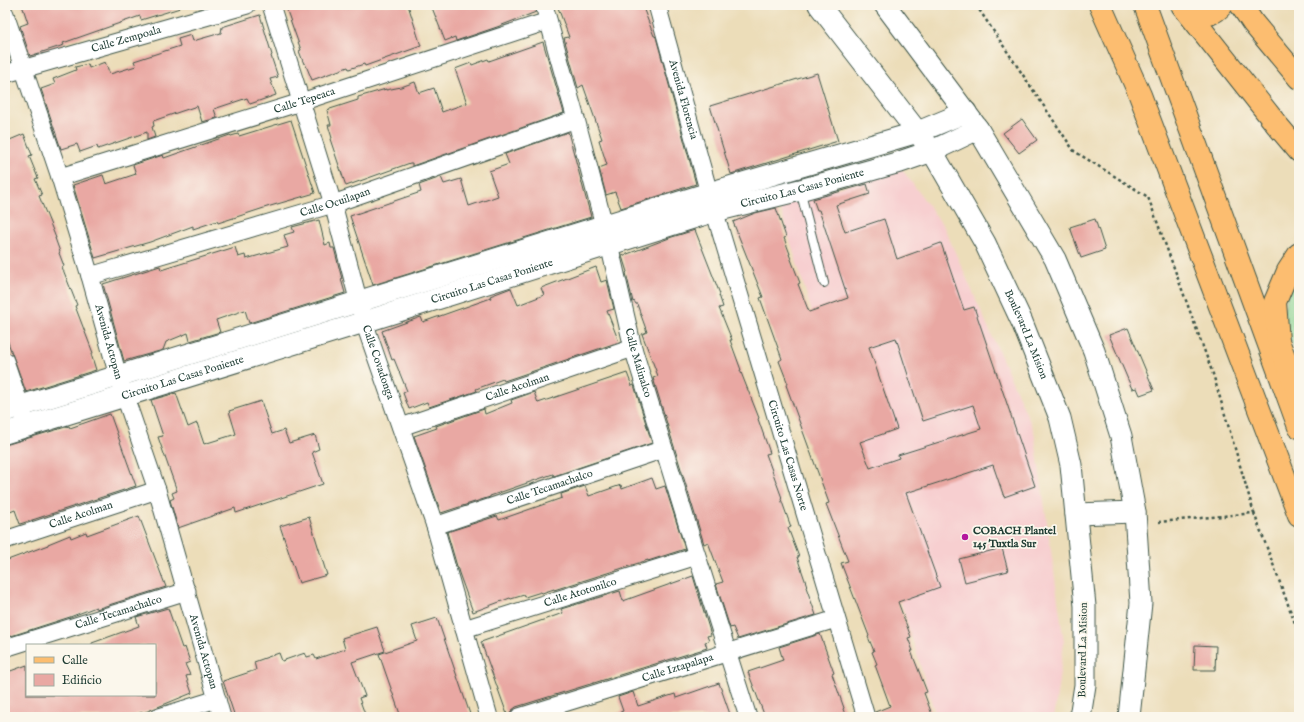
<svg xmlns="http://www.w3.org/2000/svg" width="1304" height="722" font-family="'IM FELL English',serif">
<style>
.built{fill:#f7cfd0}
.green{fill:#86d08c;stroke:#528660}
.building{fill:#e9a8a3;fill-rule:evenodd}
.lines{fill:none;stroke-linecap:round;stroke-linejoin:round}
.service-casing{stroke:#3e5548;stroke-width:10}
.minor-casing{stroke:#3e5548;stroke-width:19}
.tertiary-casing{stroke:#3e5548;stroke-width:23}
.primary-casing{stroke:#3e5548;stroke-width:24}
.trunk-casing{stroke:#3e5548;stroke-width:24}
.path{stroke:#3e5548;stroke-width:2.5;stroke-dasharray:3 3;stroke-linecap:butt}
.service{stroke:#fff;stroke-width:8}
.minor{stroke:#fff;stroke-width:17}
.tertiary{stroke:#fff;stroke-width:21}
.primary{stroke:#fcbd6f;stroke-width:22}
.trunk{stroke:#fcbd6f;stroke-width:22}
.poi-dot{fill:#b5179e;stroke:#fbf7ec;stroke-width:1.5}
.labels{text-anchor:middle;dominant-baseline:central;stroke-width:3.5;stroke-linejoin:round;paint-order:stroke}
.street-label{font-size:11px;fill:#1f3d34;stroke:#fbf7ec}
.poi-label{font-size:11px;font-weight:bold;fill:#1f3d34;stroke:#fbf7ec;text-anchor:start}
</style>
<rect width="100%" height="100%" fill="#fbf7ec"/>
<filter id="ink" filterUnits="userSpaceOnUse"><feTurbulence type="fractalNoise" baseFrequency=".025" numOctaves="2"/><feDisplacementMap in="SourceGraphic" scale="8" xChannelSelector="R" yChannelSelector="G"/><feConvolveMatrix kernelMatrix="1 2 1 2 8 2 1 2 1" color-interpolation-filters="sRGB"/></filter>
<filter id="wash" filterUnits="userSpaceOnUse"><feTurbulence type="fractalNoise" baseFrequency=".012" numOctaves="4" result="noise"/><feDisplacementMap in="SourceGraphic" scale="16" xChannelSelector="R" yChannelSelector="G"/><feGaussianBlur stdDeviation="0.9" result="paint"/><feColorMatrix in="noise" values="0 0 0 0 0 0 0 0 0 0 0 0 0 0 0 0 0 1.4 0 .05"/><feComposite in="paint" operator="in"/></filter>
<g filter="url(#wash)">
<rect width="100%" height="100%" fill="#ecddb9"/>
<!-- built -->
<polygon class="built" points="902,169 944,227 1034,431 1064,642 1054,717 936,717 779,205"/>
<!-- green -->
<polygon class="green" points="1299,279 1299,362 1286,328 1284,310 1289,289"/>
<g id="blocks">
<!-- building -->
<g class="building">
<polygon points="22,5 180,5 180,8 141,20 140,16 63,43 64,45 30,56 20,26 28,23"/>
<polygon points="294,5 408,5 421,46 365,66 364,64 349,69 348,67 312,80 305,63 304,64 299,51 301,50 286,8"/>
<polygon points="431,5 534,5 536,12 497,27 456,41 455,37 445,41"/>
<polygon points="557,5 642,5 654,36 655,36 656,37 696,184 621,208 615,192 606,195 599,168 607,165 599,140 602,139 583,85 578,88 564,38 569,37"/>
<polygon points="260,15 272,55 271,56 278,77 270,79 276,95 250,104 247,98 214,109 217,118 202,122 197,106 182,111 153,121 154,126 152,127 155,137 147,140 147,132 98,149 97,146 80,152 77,144 61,149 41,89 55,84 53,79 76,70 75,67 88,64 89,68 105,62 110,74 136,66 134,61 180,46 178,39 191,35 193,41 221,33 222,27"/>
<polygon points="543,42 564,113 412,166 412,163 410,163 346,186 330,139 332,138 328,125 331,125 327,110 358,100 358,97 386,89 386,90 401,87 415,82 419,93 434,88 442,112 467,103 455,69 471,63 472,65 488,59 489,61"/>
<polygon points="817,73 838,141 731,174 710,106"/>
<polygon points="1022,119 1037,140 1019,153 1003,133"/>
<polygon points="291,120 315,193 267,207 218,223 217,221 193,229 193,226 150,242 95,258 73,185 103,175 106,184 136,174 133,165 163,155 164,158 230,135 231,136 238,134 239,136"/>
<polygon points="568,132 591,217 373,285 350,216 421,192 419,185 441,177 444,184 461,179 469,206 498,196 489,171 509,164 505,154"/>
<polygon points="24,134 32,155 29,156 38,178 35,179 42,195 39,196 56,238 55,238 60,252 59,253 64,266 62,267 77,305 75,306 93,353 91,354 96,370 26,392 5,334 5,142"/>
<path d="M 867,184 L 870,194 L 836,205 L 845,232 L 884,219 L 897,259 L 941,243 L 964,310 L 974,307 L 1035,486 L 1004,497 L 993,465 L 906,493 L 940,587 L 898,602 L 911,637 L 908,638 L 913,651 L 911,651 L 927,692 L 924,693 L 933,717 L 876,717 L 875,712 L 890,706 L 875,665 L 877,664 L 872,652 L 874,651 L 868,637 L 869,636 L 841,563 L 848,561 L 826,504 L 829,503 L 786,385 L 788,384 L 779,361 L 782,359 L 760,298 L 763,297 L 733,222 L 755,213 L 776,208 L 786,237 L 784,238 L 790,254 L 789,254 L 800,283 L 798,284 L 809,312 L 848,298 L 819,210 L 817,210 L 813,199 ZM 896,338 L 923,421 L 973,405 L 981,429 L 898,455 L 899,458 L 870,468 L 860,442 L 897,429 L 869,347 Z"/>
<polygon points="1095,219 1105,250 1081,258 1070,227"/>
<polygon points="319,220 325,245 330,243 331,248 334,248 342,279 341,279 345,293 249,323 245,310 216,320 220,332 190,341 188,333 166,342 163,350 124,361 103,284 160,266 161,270 235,247 238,257 245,255 246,259 288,247 284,235 294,232 292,227"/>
<polygon points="695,230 720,294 719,295 723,307 719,308 732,340 730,340 741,370 740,370 759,418 758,419 770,453 766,454 782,498 781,499 791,527 788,528 799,557 797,557 807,586 806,587 816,615 738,639 733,627 730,628 716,584 723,582 708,542 704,544 653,378 658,376 642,334 647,332 637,304 636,304 634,301 633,302 626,273 627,272 622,256 672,237"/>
<polygon points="596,267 601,282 607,280 614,309 607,311 619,342 504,381 503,379 476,389 477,391 429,407 427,402 409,409 403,393 407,391 394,359 392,360 382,331 421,317 423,322 491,298 490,296 511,288 518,305 544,295 541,288"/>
<polygon points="1128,328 1154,390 1140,395 1137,388 1132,389 1109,335"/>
<polygon points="627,373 632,386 634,385 652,443 554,476 553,474 490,496 490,497 441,513 414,436 437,428 436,426 484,409 485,414 512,403 511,400 534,392 538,403"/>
<polygon points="176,393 188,427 197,423 204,444 236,434 229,411 261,401 272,434 284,430 289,443 315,435 319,449 312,452 323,484 236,513 235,508 178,528 170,500 174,498 172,493 177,491 158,437 163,436 151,400"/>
<polygon points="110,414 136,486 20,524 15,510 5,514 5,445 69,426 70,428"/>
<polygon points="652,478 656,489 665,486 685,549 648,561 648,560 554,590 554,589 542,593 541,592 525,597 524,595 511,599 510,598 473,612 459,573 447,532 497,516 499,520 562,498 561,494 585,486 589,496 621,485 622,489"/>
<polygon points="139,516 166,587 96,609 96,607 70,617 5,638 5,561 48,545 48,544 70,535 71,538 86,532 87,535"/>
<polygon points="309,517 327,575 299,583 280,526"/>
<polygon points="1002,548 1008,571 965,582 959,559"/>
<polygon points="693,576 711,635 707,636 709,641 705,642 707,648 516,707 511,711 509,717 508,717 481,642 563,613 561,609 620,591 623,601"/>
<polygon points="168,608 182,648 185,647 190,662 185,664 190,675 186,676 192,693 143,713 143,712 128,717 5,717 5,673 27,665 27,695 155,695 155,645 92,645 92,643 139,626 136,617"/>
<polygon points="437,618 471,717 401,717 379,654 417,641 412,626"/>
<polygon points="377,627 385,651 352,662 365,696 359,698 366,717 235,717 223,681 256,670 254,662 279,653 282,661 305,653 307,657 314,655 316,659 345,649 342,638"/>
<polygon points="820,634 834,673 832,674 844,708 843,709 846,717 765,717 748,672 783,660 779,647"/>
<polygon points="1195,645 1216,646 1215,670 1194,670"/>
<polygon points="719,683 731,717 613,717 613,715 623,711 618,697 633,692 638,706 675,694 676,698"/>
</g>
</g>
</g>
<g filter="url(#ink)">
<use href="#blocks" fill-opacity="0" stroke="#3e5548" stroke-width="1"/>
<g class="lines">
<!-- service casing -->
<g class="service-casing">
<polyline id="service" points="800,190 824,283"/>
</g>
<!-- minor casing -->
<g class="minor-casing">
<g id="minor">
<path id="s1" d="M 271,5 L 333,204 L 364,322 L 435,526 L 489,717"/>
<path id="s2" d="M 544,5 L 576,119 L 609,244 L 633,348 L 697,556 L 748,717"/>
<path id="s3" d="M 657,5 L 709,193 L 866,717"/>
<path id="s4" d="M 5,14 L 60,177 L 90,276 L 118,376 L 157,490 L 222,717"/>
<path id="s5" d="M 5,74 L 247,5"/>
<path id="s6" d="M 60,177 L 301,102 L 548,21"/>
<path id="s7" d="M 90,276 L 333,204 L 576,119"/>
<polyline points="5,361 24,417"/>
<path id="s8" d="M 401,427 L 633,348"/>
<path id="s9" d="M 435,526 L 664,449"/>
<path id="s10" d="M 5,540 L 157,490"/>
<path id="s11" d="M 464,629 L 697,556"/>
<path id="s12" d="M 5,648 L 187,591"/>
<polyline points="159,717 217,699"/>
<path id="s13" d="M 519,717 L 836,619"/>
</g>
</g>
<!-- tertiary casing -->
<g class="tertiary-casing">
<g id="tertiary">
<path id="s14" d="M 819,5 L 932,151 L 985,243 L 1022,322 L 1060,418 L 1071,465 L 1085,606 L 1085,685 L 1080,717"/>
<polyline points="885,5 978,129 1055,259 1094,351 1121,436 1135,512 1141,603 1129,717"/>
<polyline points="5,411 709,193 918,132 966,112"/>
<path id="s15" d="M 5,433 L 364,322 L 715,211 L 800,190 L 900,162 L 932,151 L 978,129"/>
<polyline points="1076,514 1135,512"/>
</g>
</g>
<!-- primary casing -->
<g class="primary-casing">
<g id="primary">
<polyline points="1100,5 1140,95 1299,515"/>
<polyline points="1145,5 1299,427"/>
<polyline points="1182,5 1277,125 1299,151"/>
<path d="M 1185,8 C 1188,10 1192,14 1196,15 C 1205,18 1216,12 1222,5"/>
</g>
</g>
<!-- trunk casing -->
<g class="trunk-casing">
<g id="trunk">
<polyline points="1241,5 1253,23 1299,78"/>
<polyline points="1299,254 1288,271 1275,302 1278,341 1299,395"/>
</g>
</g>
<!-- path -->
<g class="path">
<polyline points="976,5 1074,151 1148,197 1213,374 1254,513 1159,522"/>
<polyline points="1254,513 1299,634"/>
</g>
<!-- service -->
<use href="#service" class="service"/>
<!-- minor -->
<use href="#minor" class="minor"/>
<!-- tertiary -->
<use href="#tertiary" class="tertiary"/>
<!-- primary -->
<use href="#primary" class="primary"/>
<!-- trunk -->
<use href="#trunk" class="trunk"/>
</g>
</g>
<!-- markers -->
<circle class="poi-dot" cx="965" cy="537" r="4"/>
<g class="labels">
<!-- street labels -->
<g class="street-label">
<text stroke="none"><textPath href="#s5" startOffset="126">Calle Zempoala</textPath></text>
<text stroke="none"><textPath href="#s3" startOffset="98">Avenida Florencia</textPath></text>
<text stroke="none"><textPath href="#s6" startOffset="256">Calle Tepeaca</textPath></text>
<text stroke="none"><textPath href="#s15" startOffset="834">Circuito Las Casas Poniente</textPath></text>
<text stroke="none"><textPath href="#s7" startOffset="256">Calle Ocuilapan</textPath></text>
<text stroke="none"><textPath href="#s15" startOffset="510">Circuito Las Casas Poniente</textPath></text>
<text stroke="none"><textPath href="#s14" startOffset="391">Boulevard La Mision</textPath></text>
<text stroke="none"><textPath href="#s4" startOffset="344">Avenida Actopan</textPath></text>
<text stroke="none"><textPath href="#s1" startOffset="373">Calle Covadonga</textPath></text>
<text stroke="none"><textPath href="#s2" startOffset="370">Calle Malinalco</textPath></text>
<text stroke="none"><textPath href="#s15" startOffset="186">Circuito Las Casas Poniente</textPath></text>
<text stroke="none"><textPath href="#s8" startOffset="123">Calle Acolman</textPath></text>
<text stroke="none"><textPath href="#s3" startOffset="469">Circuito Las Casas Norte</textPath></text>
<text stroke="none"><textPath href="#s9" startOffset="121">Calle Tecamachalco</textPath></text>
<text stroke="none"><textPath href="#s10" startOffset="80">Calle Acolman</textPath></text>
<text stroke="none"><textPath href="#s11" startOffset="122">Calle Atotonilco</textPath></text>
<text stroke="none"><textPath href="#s12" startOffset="119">Calle Tecamachalco</textPath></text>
<text transform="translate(1083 650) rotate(-89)">Boulevard La Mision</text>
<text stroke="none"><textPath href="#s4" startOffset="668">Avenida Actopan</textPath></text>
<text stroke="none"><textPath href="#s13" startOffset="166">Calle Iztapalapa</textPath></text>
</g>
<!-- poi labels -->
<g class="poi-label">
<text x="973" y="531">COBACH Plantel<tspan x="973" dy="13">145 Tuxtla Sur</tspan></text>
</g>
</g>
<!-- margin -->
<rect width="1304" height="722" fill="none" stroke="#fbf7ec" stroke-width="20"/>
<!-- legend -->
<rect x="26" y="644" width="130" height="52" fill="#fbf7ec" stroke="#a3ada2"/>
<rect x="34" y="657" width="20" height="6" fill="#fcbd6f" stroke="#a3ada2"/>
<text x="62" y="664" font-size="12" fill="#1f3d34">Calle</text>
<rect x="34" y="674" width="20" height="12" fill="#e9a8a3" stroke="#a3ada2"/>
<text x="62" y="684" font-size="12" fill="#1f3d34">Edificio</text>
</svg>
